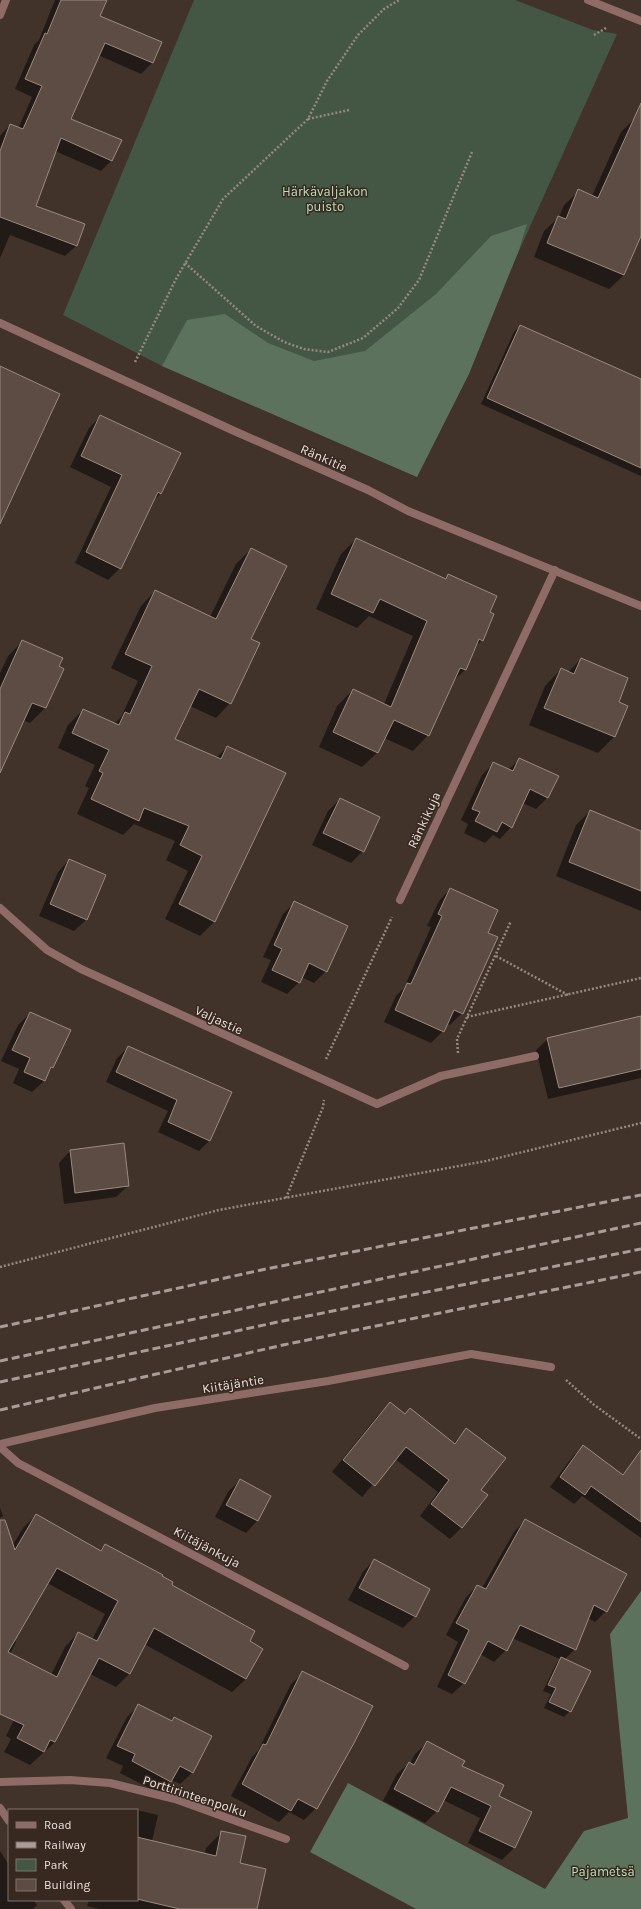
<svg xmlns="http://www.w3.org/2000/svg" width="641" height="1909" font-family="Karla,sans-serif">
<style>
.green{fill:#445644}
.forest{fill:#5c725c}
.shadow{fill:#0007;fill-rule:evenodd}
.building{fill:#5d4c43;stroke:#9c8a80;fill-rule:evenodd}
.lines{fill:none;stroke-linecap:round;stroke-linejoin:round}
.path{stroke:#968982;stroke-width:2.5;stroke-dasharray:2 2;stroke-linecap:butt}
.service{stroke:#8f6b68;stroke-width:8}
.minor{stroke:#8f6b68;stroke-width:8}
.tertiary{stroke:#8f6b68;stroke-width:8}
.rail{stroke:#a99d97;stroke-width:3;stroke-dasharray:8 4;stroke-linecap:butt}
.labels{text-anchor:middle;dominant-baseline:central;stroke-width:3;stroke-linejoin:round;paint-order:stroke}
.park-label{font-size:13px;fill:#b8e1b7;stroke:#372820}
.street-label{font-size:13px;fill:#ebe1db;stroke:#372820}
</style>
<rect width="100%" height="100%" fill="#41322a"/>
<!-- green -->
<polygon class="green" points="194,0 515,0 593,30 617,34 417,477 162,366 63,315"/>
<!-- forest -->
<g class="forest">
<polygon points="527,224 519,250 469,374 417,477 162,366 187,320 225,314 268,343 314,361 365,351 436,294 491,236"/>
<polygon points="641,1591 641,1909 416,1909 310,1852 348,1783 545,1889 584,1831 628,1818 610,1634"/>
</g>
<!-- shadow -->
<g class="shadow">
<polygon points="55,0 106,0 99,16 161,43 152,63 141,74 98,55 70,119 111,161 101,171 55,151 34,206 84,225 76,246 65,256 10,235 0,258 0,136 10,125 18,129 32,97 15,89 34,45 39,40"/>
<polygon points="635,118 641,120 641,234 624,275 609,289 534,257 544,231 559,217 564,205 579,191 592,196 621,132"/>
<polygon points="520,326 641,380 641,476 481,404 514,332"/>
<polygon points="101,416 161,493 153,501 120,568 108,580 75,563 111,487 70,467 89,428"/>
<polygon points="356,539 444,579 448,576 489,612 482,640 474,648 465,670 452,682 428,735 413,751 384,738 378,752 362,767 319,747 337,706 353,690 384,704 413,636 369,616 357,628 316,609 341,554"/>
<polygon points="251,549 250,640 230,703 216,718 190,706 174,740 216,758 227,747 215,921 200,936 165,919 188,871 166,860 175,841 134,824 123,835 77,814 89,788 85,786 95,765 58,748 68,725 83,710 114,724 121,717 138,681 111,668 141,606 155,591 210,617 236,564"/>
<polygon points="23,641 63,669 45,708 30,723 23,720 0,753 0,673 8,656"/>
<polygon points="581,659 617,703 626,707 614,737 598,753 529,725 545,686 561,669 568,672"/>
<polygon points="520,759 548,797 536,809 522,803 511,827 500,839 493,835 485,843 464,833 468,824 461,820 482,775 493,764 508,770"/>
<polygon points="340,799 363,851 351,863 312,845 328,811"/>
<polygon points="590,811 641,832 641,911 556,876 576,825"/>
<polygon points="69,860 105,876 86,920 74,931 39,916 58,872"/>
<polygon points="450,889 487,933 462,1013 450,1025 446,1023 443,1031 431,1043 384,1022 396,996 404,988 431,927 427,926 439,901"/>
<polygon points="294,903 326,971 314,983 301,977 299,982 287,994 261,982 271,960 263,957 283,914"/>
<polygon points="30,1013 52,1068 47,1073 44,1081 32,1092 13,1083 19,1069 1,1061 18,1025"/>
<polygon points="641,1017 641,1078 548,1099 536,1050 548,1039"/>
<polygon points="128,1048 231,1093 209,1141 199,1151 158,1132 168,1111 106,1082 117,1058"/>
<polygon points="70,1151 128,1186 116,1197 64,1204 59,1163"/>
<polygon points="390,1403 405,1415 453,1444 466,1430 462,1527 450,1539 420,1516 438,1492 395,1459 362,1497 332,1472 378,1415"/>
<polygon points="583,1446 622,1475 630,1467 641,1474 641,1538 582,1496 574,1504 550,1487 573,1456"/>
<polygon points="240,1480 270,1496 257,1521 246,1533 215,1517 228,1492"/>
<polygon points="0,1508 3,1516 0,1518"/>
<path d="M 36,1515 L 99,1551 L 105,1545 L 171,1585 L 248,1642 L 246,1679 L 232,1692 L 144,1644 L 129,1674 L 116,1687 L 90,1674 L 55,1742 L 30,1765 L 4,1752 L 11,1739 L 6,1736 L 18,1712 L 0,1702 L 0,1554 L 12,1546 L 23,1528 ZM 47,1583 L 105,1614 L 92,1640 L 78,1633 L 65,1647 L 51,1675 L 10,1654 L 16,1642 L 14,1640 Z"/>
<polygon points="525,1520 606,1611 595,1622 588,1618 575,1649 565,1659 570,1711 564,1717 544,1708 551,1694 543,1691 556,1664 560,1659 512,1638 506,1650 494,1662 480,1654 464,1683 452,1694 437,1687 458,1642 446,1635 466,1597 477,1586 482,1588 514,1532"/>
<polygon points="374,1560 415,1616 403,1628 348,1600 363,1572"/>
<polygon points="303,1673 316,1808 304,1820 289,1812 279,1822 231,1796 252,1757 258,1751 291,1684"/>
<polygon points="139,1705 170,1721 174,1718 211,1736 192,1773 180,1784 171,1780 159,1793 120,1773 123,1766 106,1758 127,1717"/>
<polygon points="427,1743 461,1766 498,1797 531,1812 514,1848 502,1860 468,1843 480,1818 443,1800 437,1811 425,1823 383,1801 397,1774 409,1763 410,1764 415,1754"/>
<polygon points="137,1810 158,1815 152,1841 205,1854 206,1848 222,1832 239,1864 255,1909 99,1909 87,1906 89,1900 137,1900"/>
<polygon points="0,1851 9,1865 9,1900 33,1900 37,1905 33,1909 0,1909"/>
</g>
<!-- building -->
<g class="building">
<polygon points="61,0 107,0 100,16 162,42 153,63 105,43 71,119 122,140 112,161 61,138 36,206 85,224 77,246 0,217 0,151 10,124 23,129 42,86 25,79 45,33 47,34"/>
<polygon points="641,103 641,236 624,275 547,243 558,216 566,219 578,189 598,198"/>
<polygon points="520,325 641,379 641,468 487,398"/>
<polygon points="0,366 60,394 0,524"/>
<polygon points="100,415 181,453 161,494 158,492 121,569 86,552 122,475 81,456"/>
<polygon points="356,538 446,579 448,574 497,596 490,612 494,614 483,641 479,639 466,670 460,668 429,736 394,720 378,753 333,732 353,689 391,707 427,621 380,599 373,613 331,594"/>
<polygon points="251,548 287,566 251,639 260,643 231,704 199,689 175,739 221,759 227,746 286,773 215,922 179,904 202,856 180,845 189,826 144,808 139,821 91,799 103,773 99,771 109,750 72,733 83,709 119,725 125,712 130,714 152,666 125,654 155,590 216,619"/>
<polygon points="22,640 63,658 59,666 64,669 46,708 32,703 0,773 0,689"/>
<polygon points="581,658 628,678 619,702 628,706 615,737 544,708 561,668 574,674"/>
<polygon points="519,758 559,776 548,798 530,789 512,828 502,822 497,832 475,821 480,812 472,809 493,762 513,771"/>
<polygon points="340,798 380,817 364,852 323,833"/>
<polygon points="590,810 641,831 641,891 569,862"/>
<polygon points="69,859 106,875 87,920 50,904"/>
<polygon points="450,888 498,910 488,933 498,937 463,1014 454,1010 444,1032 395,1010 407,983 411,984 442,916 438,914"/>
<polygon points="294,901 348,926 327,972 309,963 300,983 272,970 282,949 274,945"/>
<polygon points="30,1012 71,1030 53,1068 51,1067 45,1081 24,1072 30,1058 12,1050"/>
<polygon points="641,1016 641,1069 559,1088 547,1038"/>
<polygon points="128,1046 232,1092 210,1141 168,1122 177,1100 116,1072"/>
<polygon points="124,1143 129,1186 75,1193 70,1150"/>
<polygon points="390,1402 405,1414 410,1408 455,1444 466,1428 506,1458 481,1490 488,1495 462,1528 431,1504 449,1480 406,1447 375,1486 343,1460"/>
<polygon points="583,1445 623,1475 641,1450 641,1522 591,1486 585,1495 560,1477"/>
<polygon points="240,1479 271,1496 258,1521 226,1505"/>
<path d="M 36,1514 L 101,1551 L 105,1544 L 163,1575 L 162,1576 L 173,1582 L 172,1585 L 255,1631 L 250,1641 L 263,1649 L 246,1679 L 154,1628 L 130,1674 L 99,1658 L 55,1742 L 50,1740 L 44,1752 L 17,1738 L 24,1725 L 0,1714 L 0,1520 L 5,1520 L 15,1550 ZM 57,1568 L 118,1601 L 97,1641 L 78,1632 L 57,1677 L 8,1652 Z"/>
<polygon points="525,1519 627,1574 607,1612 594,1605 576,1650 520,1625 507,1651 488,1641 465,1684 448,1675 469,1630 456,1623 477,1585 486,1589"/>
<polygon points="374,1559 430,1589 416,1617 359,1588"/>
<polygon points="561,1657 591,1671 571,1712 549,1702 556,1688 548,1685"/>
<polygon points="302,1671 373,1706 354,1743 317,1809 298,1799 291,1811 242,1784 263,1744 266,1745"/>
<polygon points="138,1704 172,1721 174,1717 212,1736 193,1773 180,1766 171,1782 132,1761 135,1754 117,1746"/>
<polygon points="427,1741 465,1761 462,1766 504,1785 499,1796 532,1812 515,1848 479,1831 491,1806 451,1787 438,1812 394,1789 409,1762 414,1765"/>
<polygon points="221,1831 246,1836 240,1863 266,1869 257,1909 180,1909 137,1899 137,1837 216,1856"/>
</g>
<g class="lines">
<!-- path -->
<g class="path">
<polyline points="594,35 606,28"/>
<polyline points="308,119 349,110"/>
<polyline points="185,263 256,326 284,342 304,349 328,352 363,338 398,308 419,280 472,152"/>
<polyline points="135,362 176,279 223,199 308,119 327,81 358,35 384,9 399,0"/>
<polyline points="496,956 568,995"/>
<polyline points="467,1017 641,978"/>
<polyline points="458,1053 457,1039 511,921"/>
<polyline points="326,1059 392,917"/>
<polyline points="286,1198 323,1107 324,1100"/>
<polyline points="0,1267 219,1210 486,1161 641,1123"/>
<polyline points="566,1380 593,1404 641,1439"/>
</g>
<!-- service -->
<polyline class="service" points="441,1076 535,1056"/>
<!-- minor -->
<g class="minor">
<polyline points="588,0 641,21"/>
<polyline points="0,323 232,430 368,490 408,511 641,606"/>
<polyline points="400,900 555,570"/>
<polyline points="0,908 47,950 81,969 377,1104 441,1076"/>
<polyline points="0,1444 155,1408 328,1381 471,1354 551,1367"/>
<polyline points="0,1447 18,1463 405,1666"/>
<polyline points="0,1782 70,1780 110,1783 175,1799 286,1839"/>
<polyline points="0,1808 9,1821"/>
<polyline points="64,1900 71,1909"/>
</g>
<!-- tertiary -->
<polyline class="tertiary" points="0,15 6,0"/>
<!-- rail -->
<g class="rail">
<polyline points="0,1327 266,1269 641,1195"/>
<polyline points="0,1361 641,1223"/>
<polyline points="0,1382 278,1322 641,1249"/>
<polyline points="0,1410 283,1345 641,1272"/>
</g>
</g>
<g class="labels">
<!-- park labels -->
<g class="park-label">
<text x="325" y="191">Härkävaljakon<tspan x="325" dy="15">puisto</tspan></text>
<text x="603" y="1871">Pajametsä</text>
</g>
<!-- street labels -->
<g class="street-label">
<text transform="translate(324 458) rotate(24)">Ränkitie</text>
<text transform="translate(424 820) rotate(-65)">Ränkikuja</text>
<text transform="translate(219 1020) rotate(25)">Valjastie</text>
<text transform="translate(233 1384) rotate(-9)">Kiitäjäntie</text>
<text transform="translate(207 1547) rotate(28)">Kiitäjänkuja</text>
<text transform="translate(195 1796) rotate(18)">Porttirinteenpolku</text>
</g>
</g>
<!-- legend -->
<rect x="8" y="1809" width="130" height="92" fill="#372820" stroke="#7f726b"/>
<rect x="16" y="1822" width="20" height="6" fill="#8f6b68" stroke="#7f726b"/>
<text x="44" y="1829" font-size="12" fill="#ebe1db">Road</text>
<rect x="16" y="1842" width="20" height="6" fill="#a99d97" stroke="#7f726b"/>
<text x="44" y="1849" font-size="12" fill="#ebe1db">Railway</text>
<rect x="16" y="1859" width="20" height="12" fill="#445644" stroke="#7f726b"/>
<text x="44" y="1869" font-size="12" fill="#ebe1db">Park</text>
<rect x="16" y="1879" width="20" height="12" fill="#5d4c43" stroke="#7f726b"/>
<text x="44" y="1889" font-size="12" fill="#ebe1db">Building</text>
</svg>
